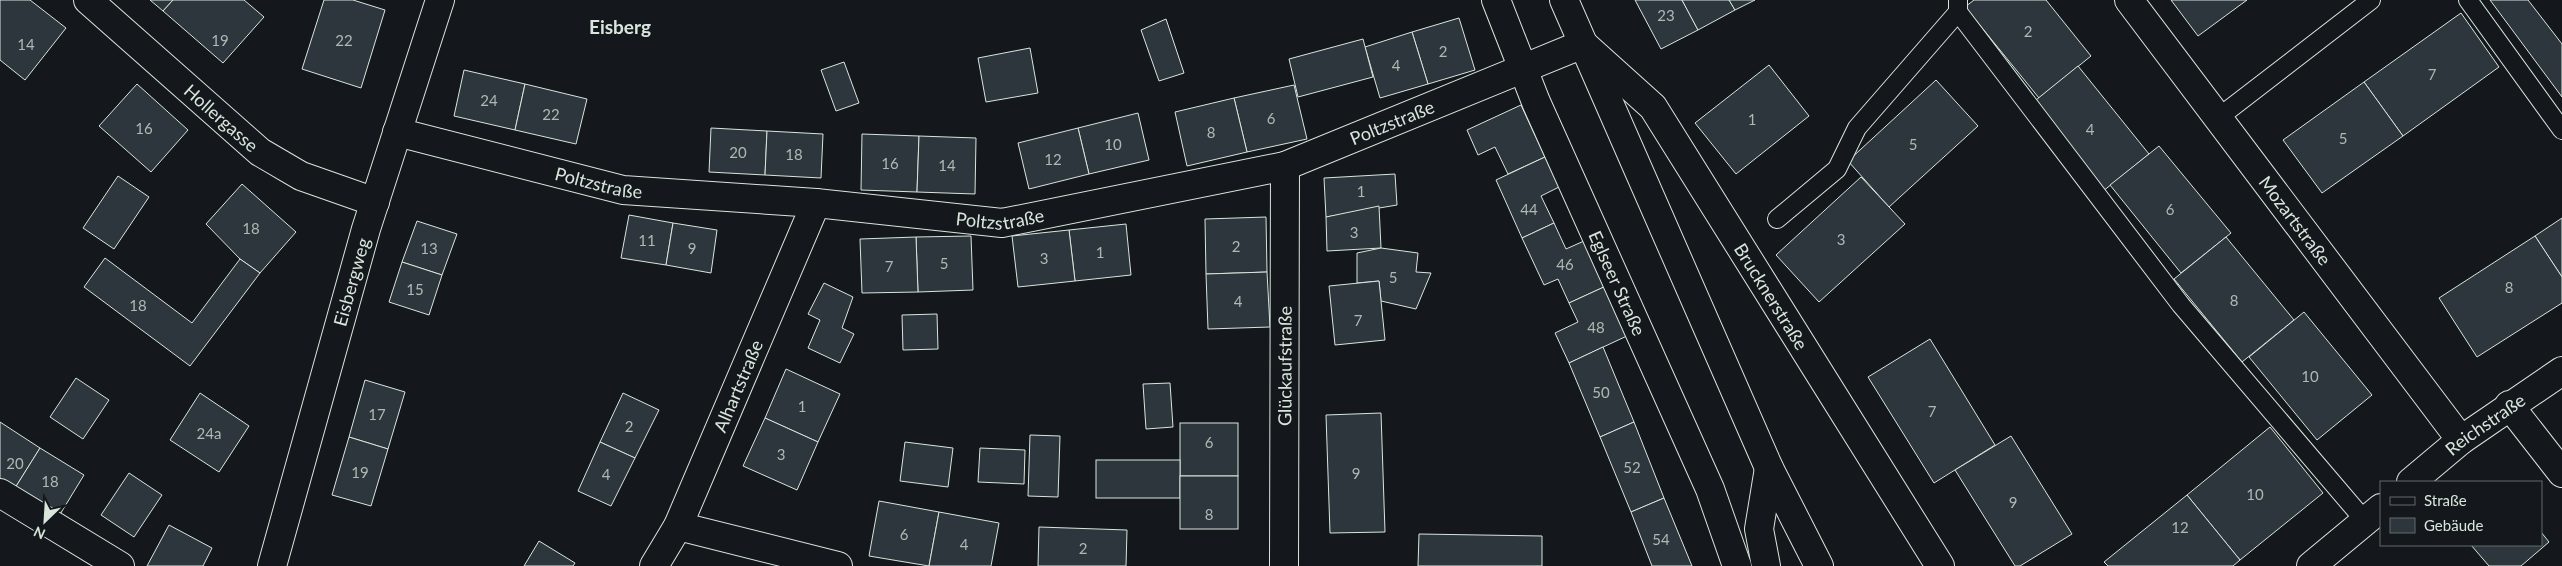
<svg xmlns="http://www.w3.org/2000/svg" width="2562" height="566" font-family="Lato,sans-serif">
<style>
.building{fill:#2c363c;stroke:#d8e6dc}
.lines{fill:none;stroke-linecap:round;stroke-linejoin:round}
.service-casing{stroke:#d8e6dc;stroke-width:20}
.minor-casing{stroke:#d8e6dc;stroke-width:30}
.tertiary-casing{stroke:#d8e6dc;stroke-width:30}
.service{stroke:#14181c;stroke-width:18}
.minor{stroke:#14181c;stroke-width:28}
.tertiary{stroke:#14181c;stroke-width:28}
.labels{text-anchor:middle;dominant-baseline:central;stroke-width:4;stroke-linejoin:round;paint-order:stroke}
.number-label{font-size:15px;fill:#adbab4}
.street-label{font-size:18px;fill:#d8e6dc;stroke:#14181c}
.neighbourhood-label{font-size:19px;font-weight:bold;fill:#d8e6dc;stroke:#14181c}
</style>
<rect width="100%" height="100%" fill="#14181c"/>
<!-- building -->
<g class="building">
<polygon points="0,0 30,0 66,28 25,80 0,60"/>
<polygon points="150,0 173,0 163,11"/>
<polygon points="173,0 244,0 264,17 223,63 163,11"/>
<polygon points="324,0 353,0 385,10 361,88 302,69"/>
<polygon points="1635,0 1682,0 1698,30 1661,49"/>
<polygon points="1682,0 1729,0 1735,10 1698,30"/>
<polygon points="1729,0 1755,0 1735,10"/>
<polygon points="1974,0 2046,0 2091,56 2039,98 1965,7"/>
<polygon points="2171,0 2247,0 2198,36"/>
<polygon points="2490,0 2528,0 2562,44 2562,97"/>
<polygon points="2461,13 2499,67 2403,136 2364,82"/>
<polygon points="1459,18 1475,70 1428,84 1412,32"/>
<polygon points="1166,19 1184,73 1159,81 1141,30"/>
<polygon points="1412,32 1428,84 1380,98 1365,47"/>
<polygon points="1363,39 1373,77 1298,97 1289,59"/>
<polygon points="1030,48 1038,93 986,102 978,58"/>
<polygon points="844,62 859,103 836,111 821,70"/>
<polygon points="1769,65 1809,116 1736,174 1695,123"/>
<polygon points="2078,66 2149,154 2102,192 2031,104"/>
<polygon points="464,70 525,84 515,130 454,116"/>
<polygon points="1936,80 1978,126 1889,207 1848,161"/>
<polygon points="2364,82 2403,136 2322,193 2283,140"/>
<polygon points="137,84 188,130 151,172 99,126"/>
<polygon points="525,84 587,99 576,144 515,130"/>
<polygon points="1294,85 1307,139 1247,152 1234,98"/>
<polygon points="1234,98 1247,152 1187,166 1175,112"/>
<polygon points="1521,105 1545,157 1508,174 1495,147 1478,155 1467,130"/>
<polygon points="1138,113 1149,160 1089,174 1078,128"/>
<polygon points="711,128 767,131 765,175 709,172"/>
<polygon points="1078,128 1089,174 1029,189 1018,143"/>
<polygon points="767,131 823,134 821,178 765,175"/>
<polygon points="862,134 919,136 917,192 861,190"/>
<polygon points="919,136 976,138 975,194 917,192"/>
<polygon points="2159,146 2231,233 2181,273 2110,185"/>
<polygon points="1545,157 1559,187 1541,196 1554,223 1522,238 1496,180"/>
<polygon points="1395,174 1397,205 1326,217 1324,178"/>
<polygon points="118,176 149,197 114,249 83,228"/>
<polygon points="1861,177 1905,224 1819,302 1776,255"/>
<polygon points="242,184 296,232 260,273 240,259 206,224"/>
<polygon points="1379,206 1381,248 1327,251 1326,217"/>
<polygon points="629,215 673,223 666,265 621,258"/>
<polygon points="1266,217 1267,272 1206,274 1205,219"/>
<polygon points="2562,218 2562,277 2535,236"/>
<polygon points="417,221 457,234 442,275 402,262"/>
<polygon points="673,223 717,230 711,273 666,265"/>
<polygon points="1554,223 1566,249 1584,241 1606,286 1569,303 1558,279 1544,285 1522,238"/>
<polygon points="1126,224 1131,275 1075,281 1069,230"/>
<polygon points="1069,230 1075,281 1018,287 1012,236"/>
<polygon points="971,236 973,290 918,292 916,237"/>
<polygon points="2535,236 2562,277 2562,303 2477,357 2439,298"/>
<polygon points="916,237 918,292 862,293 860,239"/>
<polygon points="2226,237 2294,320 2242,362 2174,279"/>
<polygon points="1381,248 1418,253 1416,272 1431,273 1416,309 1381,301 1379,281 1357,283 1357,253"/>
<polygon points="105,258 192,323 240,259 260,273 190,366 84,287"/>
<polygon points="402,262 442,275 429,315 389,302"/>
<polygon points="1267,272 1270,327 1208,329 1206,274"/>
<polygon points="1379,281 1385,340 1335,345 1329,286"/>
<polygon points="824,283 853,297 842,328 854,334 840,363 808,348 820,320 808,314"/>
<polygon points="1606,286 1629,335 1569,363 1555,333 1578,322 1569,303"/>
<polygon points="2304,312 2372,395 2317,440 2249,357"/>
<polygon points="937,314 938,349 903,350 902,315"/>
<polygon points="1930,339 1995,445 1934,483 1868,377"/>
<polygon points="1603,347 1634,422 1600,437 1569,363"/>
<polygon points="786,369 840,394 818,442 765,418"/>
<polygon points="76,378 109,400 83,439 50,417"/>
<polygon points="365,380 405,392 388,449 349,437"/>
<polygon points="1170,383 1173,427 1146,429 1143,384"/>
<polygon points="200,393 249,426 219,472 170,440"/>
<polygon points="623,393 659,410 635,458 600,442"/>
<polygon points="1381,413 1385,532 1330,533 1326,415"/>
<polygon points="765,418 818,442 797,490 743,466"/>
<polygon points="0,422 40,448 15,488 0,479"/>
<polygon points="1634,422 1664,498 1631,512 1600,437"/>
<rect x="1180" y="423" width="58" height="53"/>
<polygon points="2270,427 2323,493 2240,560 2187,495"/>
<polygon points="1030,435 1060,436 1058,497 1028,496"/>
<polygon points="2011,436 2072,534 2020,566 2015,566 1955,470"/>
<polygon points="349,437 388,449 371,506 332,495"/>
<polygon points="600,442 635,458 611,506 578,491"/>
<polygon points="905,442 953,448 948,487 900,481"/>
<polygon points="40,448 84,475 59,516 15,488"/>
<polygon points="980,448 1025,450 1024,484 978,482"/>
<rect x="1096" y="460" width="84" height="38"/>
<polygon points="129,473 162,495 134,537 101,515"/>
<rect x="1180" y="476" width="58" height="53"/>
<polygon points="2187,495 2240,560 2233,566 2108,566 2104,562"/>
<polygon points="1664,498 1692,566 1652,566 1631,512"/>
<polygon points="879,501 939,512 929,566 869,556"/>
<polygon points="939,512 999,523 991,566 929,566"/>
<polygon points="169,525 212,548 203,566 147,566"/>
<polygon points="1039,527 1127,530 1126,566 1038,566"/>
<polygon points="2541,532 2549,542 2521,566 2489,566 2471,545 2541,545"/>
<polygon points="1419,534 1542,536 1542,566 1418,566"/>
<polygon points="539,541 575,563 573,566 524,566"/>
</g>
<g class="lines">
<!-- service casing -->
<g class="service-casing">
<g id="service">
<polyline points="1958,0 1958,12 2181,305 2365,521"/>
<polyline points="2468,0 2562,130"/>
<polyline points="2218,118 2371,0"/>
<polyline points="1777,219 1837,169 1857,128 1958,12"/>
</g>
</g>
<!-- minor casing -->
<g class="minor-casing">
<g id="minor">
<path id="s1" d="M 88,0 L 260,152 L 301,176 L 375,202"/>
<path id="s2" d="M 1496,0 L 1536,102 L 1710,489 L 1737,566"/>
<path id="s3" d="M 2129,0 L 2461,440"/>
<path id="s4" d="M 397,132 L 623,190 L 816,203 L 1002,223 L 1285,166 L 1583,44 L 1653,107 L 1940,566"/>
<polyline points="2509,405 2562,473"/>
<path id="s5" d="M 2411,482 L 2461,440 L 2562,371"/>
<polyline points="0,493 120,566"/>
<polyline points="678,526 838,566"/>
<path id="s6" d="M 272,566 L 366,229 L 440,0"/>
<path id="s7" d="M 654,566 L 678,526 L 816,203"/>
<path id="s8" d="M 1284,566 L 1285,166"/>
<polyline points="1766,566 1759,529 1769,468"/>
<polyline points="2311,566 2381,508"/>
</g>
</g>
<!-- tertiary casing -->
<g class="tertiary-casing">
<polyline id="tertiary" points="1564,0 1769,468 1819,566"/>
</g>
<!-- service -->
<use href="#service" class="service"/>
<!-- minor -->
<use href="#minor" class="minor"/>
<!-- tertiary -->
<use href="#tertiary" class="tertiary"/>
</g>
<g class="labels">
<!-- number labels -->
<g class="number-label">
<text x="1666" y="15">23</text>
<text x="2028" y="31">2</text>
<text x="220" y="40">19</text>
<text x="344" y="40">22</text>
<text x="26" y="44">14</text>
<text x="1443" y="51">2</text>
<text x="1396" y="65">4</text>
<text x="2432" y="74">7</text>
<text x="489" y="100">24</text>
<text x="551" y="114">22</text>
<text x="1271" y="118">6</text>
<text x="1752" y="119">1</text>
<text x="144" y="128">16</text>
<text x="2090" y="129">4</text>
<text x="1211" y="132">8</text>
<text x="2343" y="138">5</text>
<text x="1113" y="144">10</text>
<text x="1913" y="144">5</text>
<text x="738" y="152">20</text>
<text x="794" y="154">18</text>
<text x="1053" y="159">12</text>
<text x="890" y="163">16</text>
<text x="947" y="165">14</text>
<text x="1361" y="191">1</text>
<text x="1529" y="209">44</text>
<text x="2170" y="209">6</text>
<text x="251" y="228">18</text>
<text x="1354" y="232">3</text>
<text x="1841" y="239">3</text>
<text x="647" y="240">11</text>
<text x="1236" y="246">2</text>
<text x="429" y="248">13</text>
<text x="692" y="248">9</text>
<text x="1100" y="252">1</text>
<text x="1044" y="258">3</text>
<text x="944" y="263">5</text>
<text x="1565" y="264">46</text>
<text x="889" y="266">7</text>
<text x="1393" y="277">5</text>
<text x="2509" y="287">8</text>
<text x="415" y="289">15</text>
<text x="2234" y="300">8</text>
<text x="1238" y="301">4</text>
<text x="138" y="305">18</text>
<text x="1358" y="320">7</text>
<text x="1596" y="327">48</text>
<text x="2310" y="376">10</text>
<text x="1601" y="392">50</text>
<text x="802" y="406">1</text>
<text x="1932" y="411">7</text>
<text x="377" y="414">17</text>
<text x="629" y="426">2</text>
<text x="209" y="433">24a</text>
<text x="1209" y="442">6</text>
<text x="781" y="454">3</text>
<text x="15" y="463">20</text>
<text x="1632" y="467">52</text>
<text x="360" y="472">19</text>
<text x="1356" y="473">9</text>
<text x="606" y="474">4</text>
<text x="50" y="481">18</text>
<text x="2255" y="494">10</text>
<text x="2013" y="502">9</text>
<text x="1209" y="514">8</text>
<text x="2180" y="527">12</text>
<text x="904" y="534">6</text>
<text x="1661" y="539">54</text>
<text x="964" y="544">4</text>
<text x="1083" y="548">2</text>
</g>
<!-- street labels -->
<g class="street-label">
<text stroke="none"><textPath href="#s1" startOffset="178">Hollergasse</textPath></text>
<text stroke="none"><textPath href="#s4" startOffset="1018">Poltzstraße</textPath></text>
<text stroke="none"><textPath href="#s4" startOffset="208">Poltzstraße</textPath></text>
<text stroke="none"><textPath href="#s4" startOffset="612">Poltzstraße</textPath></text>
<text stroke="none"><textPath href="#s3" startOffset="276">Mozartstraße</textPath></text>
<text stroke="none"><textPath href="#s6" startOffset="295">Eisbergweg</textPath></text>
<text stroke="none"><textPath href="#s2" startOffset="308">Eglseer Straße</textPath></text>
<text stroke="none"><textPath href="#s4" startOffset="1542">Brucknerstraße</textPath></text>
<text stroke="none"><textPath href="#s8" startOffset="200">Glückaufstraße</textPath></text>
<text stroke="none"><textPath href="#s7" startOffset="199">Alhartstraße</textPath></text>
<text stroke="none"><textPath href="#s5" startOffset="94">Reichstraße</textPath></text>
</g>
<!-- neighbourhood labels -->
<g class="neighbourhood-label">
<text x="620" y="26">Eisberg</text>
</g>
</g>
<!-- legend -->
<rect x="2380" y="481" width="162" height="65" fill="#14181c" stroke="#626a69"/>
<rect x="2390" y="497" width="25" height="8" fill="#14181c" stroke="#626a69"/>
<text x="2424" y="506" font-size="15" fill="#d8e6dc">Straße</text>
<rect x="2390" y="518" width="25" height="15" fill="#2c363c" stroke="#626a69"/>
<text x="2424" y="531" font-size="15" fill="#d8e6dc">Gebäude</text>
<!-- north arrow -->
<g transform="translate(45 521) rotate(205)" stroke="#14181c" stroke-width="4" paint-order="stroke">
<path d="M0-4L9 19L0 12L-9 19Z" fill="#d8e6dc"/>
<text y="-8" font-size="14" font-weight="bold" text-anchor="middle" fill="#d8e6dc">N</text>
</g>
</svg>
